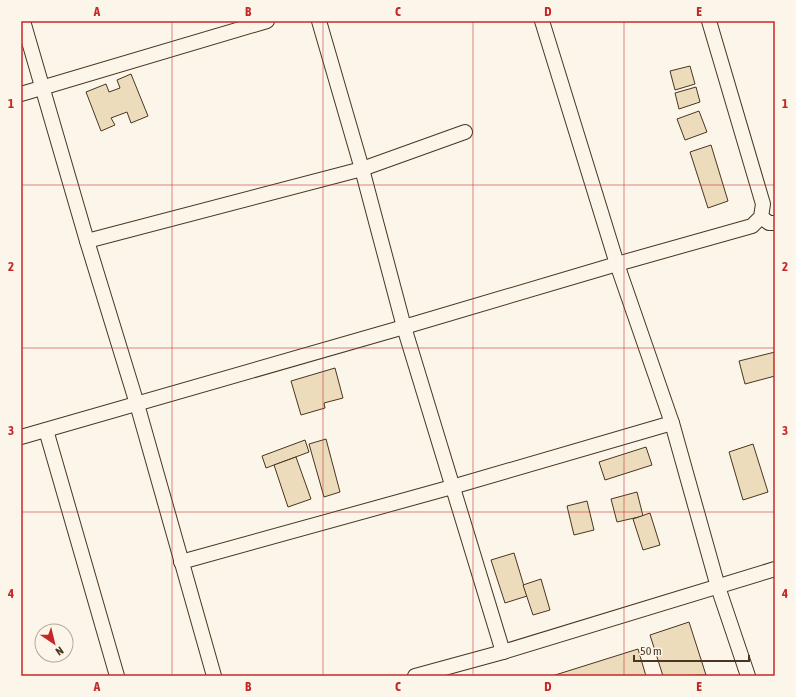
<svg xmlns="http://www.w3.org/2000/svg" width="796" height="697" font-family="'Asap Condensed',sans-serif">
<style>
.building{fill:#ecdcbc;stroke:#4a3520}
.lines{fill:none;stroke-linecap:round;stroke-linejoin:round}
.minor-casing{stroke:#4a3520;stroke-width:16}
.minor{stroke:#fbf6e9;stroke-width:14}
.grid{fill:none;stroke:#c62828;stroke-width:1;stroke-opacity:0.55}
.neatline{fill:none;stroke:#c62828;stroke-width:1.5}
.grid-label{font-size:13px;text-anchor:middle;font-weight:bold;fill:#c62828}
</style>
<rect width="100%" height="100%" fill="#fbf6e9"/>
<!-- building -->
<g class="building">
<polygon points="690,66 695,84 675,90 670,71"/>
<polygon points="131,74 148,116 131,123 127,112 111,118 115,125 101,131 86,92 106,84 109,92 120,88 117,80"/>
<polygon points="696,87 700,102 679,109 675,93"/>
<polygon points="699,111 707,132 685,140 677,119"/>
<polygon points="711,145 728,201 708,208 690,152"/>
<polygon points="775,352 775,376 745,384 739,361"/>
<polygon points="335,368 343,398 324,403 325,408 301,415 291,381"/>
<polygon points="326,439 340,492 324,497 309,444"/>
<polygon points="305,440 309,452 266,468 262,456"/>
<polygon points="753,444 768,492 743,500 729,452"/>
<polygon points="646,447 652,465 605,480 599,462"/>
<polygon points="296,457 311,499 288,507 274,465"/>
<polygon points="637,492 643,516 617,522 611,499"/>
<polygon points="587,501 594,530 574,535 567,506"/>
<polygon points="650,513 660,545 643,550 633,519"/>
<polygon points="514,553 527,596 505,603 491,560"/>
<polygon points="541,579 550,610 533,615 523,585"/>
<polygon points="689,622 706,675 663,676 650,635"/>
<polygon points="638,649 646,676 552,676"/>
</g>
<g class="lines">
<!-- minor casing -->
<g class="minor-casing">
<g id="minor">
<polyline points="23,21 87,241 137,404 214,676"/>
<polyline points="319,21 362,169 404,327 503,652"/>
<polyline points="542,21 617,264 672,423 718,587 748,676"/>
<polyline points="21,94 267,21"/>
<polyline points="761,217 769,223 775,223"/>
<polyline points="87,241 362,169 465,132"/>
<polyline points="46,430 117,676"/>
<polyline points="21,437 404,327 617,264 752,226 761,217 763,204 709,21"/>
<polyline points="181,562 452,487 672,423"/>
<polyline points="415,676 503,652 775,569"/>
</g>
</g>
<!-- minor -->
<use href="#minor" class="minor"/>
</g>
<!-- grid -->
<path class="grid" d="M 172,21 L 172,676M 323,21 L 323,676M 473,21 L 473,676M 624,21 L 624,676M 21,185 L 775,185M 21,348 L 775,348M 21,512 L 775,512"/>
<!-- border -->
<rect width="796" height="697" fill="none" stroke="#fbf6e9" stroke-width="44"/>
<!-- north arrow -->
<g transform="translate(54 643) rotate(145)"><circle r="19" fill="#fbf6e9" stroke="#b4a999"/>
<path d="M0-3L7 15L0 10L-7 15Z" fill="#c62828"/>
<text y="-6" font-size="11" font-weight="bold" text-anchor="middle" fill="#4a3520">N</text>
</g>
<!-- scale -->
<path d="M634 655v6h115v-6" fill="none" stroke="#4a3520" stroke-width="2"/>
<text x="640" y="655" font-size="12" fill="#4a3520" stroke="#fbf6e9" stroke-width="3" paint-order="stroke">50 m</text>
<rect x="22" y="22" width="752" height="653" class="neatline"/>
<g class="grid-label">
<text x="97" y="16">A</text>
<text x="248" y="16">B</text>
<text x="398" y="16">C</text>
<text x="548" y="16">D</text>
<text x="699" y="16">E</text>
<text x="11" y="108">1</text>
<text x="785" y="108">1</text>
<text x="11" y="271">2</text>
<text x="785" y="271">2</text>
<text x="11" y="435">3</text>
<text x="785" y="435">3</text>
<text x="11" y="598">4</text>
<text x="785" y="598">4</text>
<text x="97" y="691">A</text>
<text x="248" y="691">B</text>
<text x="398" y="691">C</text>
<text x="548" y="691">D</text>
<text x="699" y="691">E</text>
</g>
</svg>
